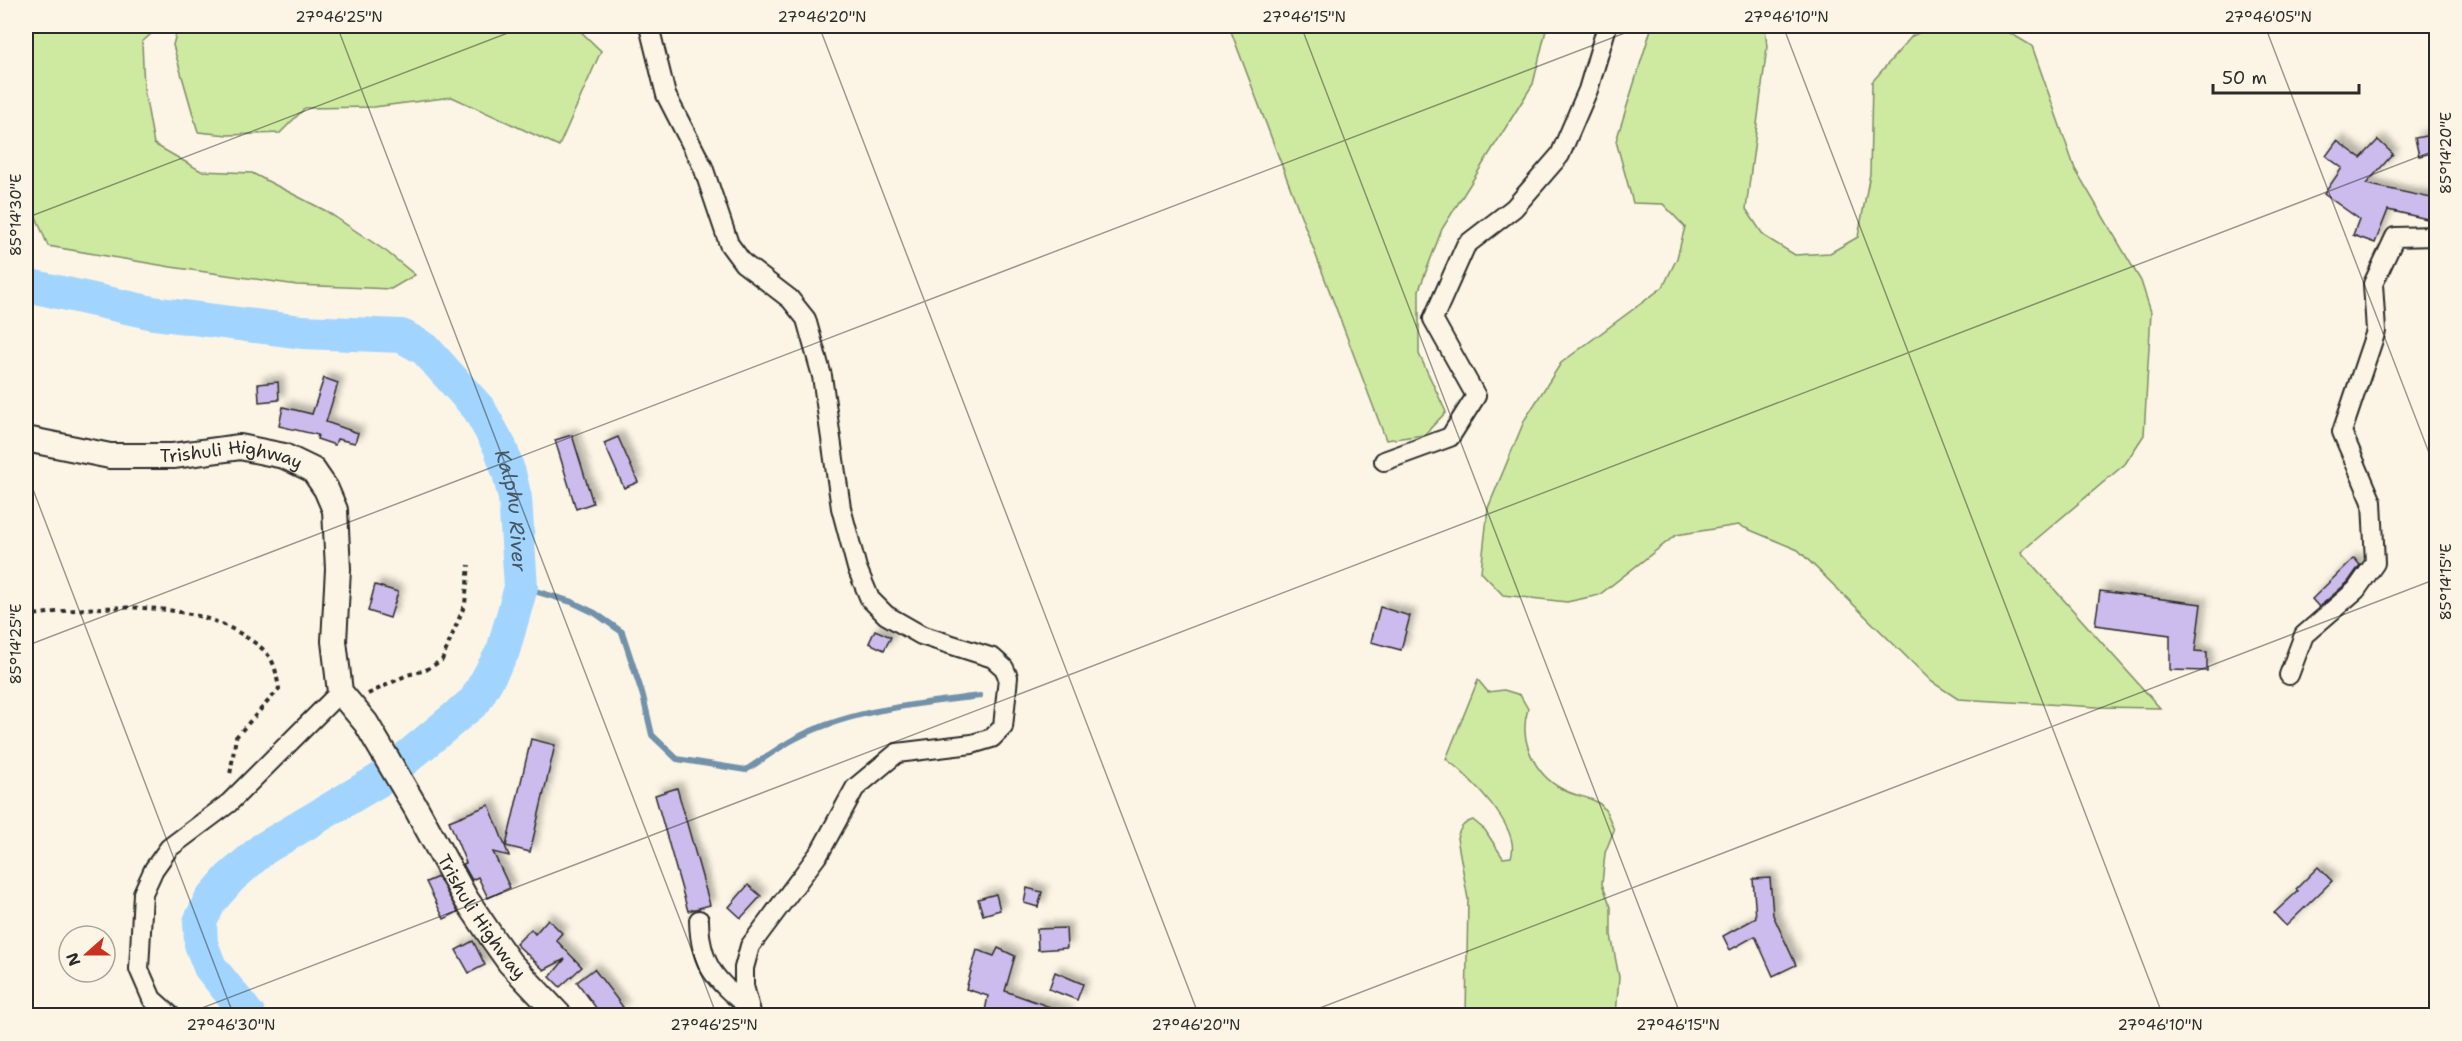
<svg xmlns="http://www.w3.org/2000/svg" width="2462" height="1041" font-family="'Shantell Sans',sans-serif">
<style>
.green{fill:#ceeaa1;stroke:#7c8a66;stroke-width:1.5}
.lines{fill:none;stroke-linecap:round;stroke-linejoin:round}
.stream{stroke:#7291aa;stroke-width:6}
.river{stroke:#a1d5ff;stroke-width:34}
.building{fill:#ccbced;stroke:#2b2b2b;stroke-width:1.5;filter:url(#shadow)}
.minor-casing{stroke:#2b2b2b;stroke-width:22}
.tertiary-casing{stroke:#2b2b2b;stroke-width:28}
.path{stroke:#2b2b2b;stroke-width:4;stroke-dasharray:4.5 4.5;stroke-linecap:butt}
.minor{stroke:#fcf5e5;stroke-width:18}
.tertiary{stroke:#fcf5e5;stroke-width:24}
.ticks{fill:none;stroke:#2b2b2b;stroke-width:1.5;stroke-opacity:0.45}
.labels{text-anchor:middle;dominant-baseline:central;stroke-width:5;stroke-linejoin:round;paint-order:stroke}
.street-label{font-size:18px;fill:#2b2b2b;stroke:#fcf5e5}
.water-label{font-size:20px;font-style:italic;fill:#485660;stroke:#fcf5e5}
.neatline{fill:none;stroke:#2b2b2b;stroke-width:2}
.ticks-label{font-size:15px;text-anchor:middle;fill:#2b2b2b}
</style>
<defs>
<filter id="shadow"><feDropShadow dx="5.5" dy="-5.5" stdDeviation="3" flood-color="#0004"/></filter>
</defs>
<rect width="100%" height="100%" fill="#fcf5e5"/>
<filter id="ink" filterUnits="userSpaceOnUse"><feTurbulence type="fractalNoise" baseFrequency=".0167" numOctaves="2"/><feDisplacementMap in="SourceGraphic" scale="12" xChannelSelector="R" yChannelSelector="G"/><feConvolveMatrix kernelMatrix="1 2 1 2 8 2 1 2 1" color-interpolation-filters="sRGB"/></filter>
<g filter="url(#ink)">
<!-- green -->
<g class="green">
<polygon points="26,26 160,26 142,42 144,89 154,144 201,171 252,173 326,211 387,252 415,275 391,289 297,285 171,267 48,246 26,192"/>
<polygon points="178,26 575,26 601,51 559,146 452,97 374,107 305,108 280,133 228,135 198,132 173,45"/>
<polygon points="1229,26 1547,26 1533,84 1442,229 1419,290 1419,354 1446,412 1424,435 1386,440"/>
<polygon points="1652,26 1765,26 1767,47 1746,209 1764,236 1795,255 1830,253 1858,237 1870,174 1872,82 1912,36 1933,26 1972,26 2005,30 2032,46 2075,169 2141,281 2151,312 2144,435 2125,464 2021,552 2160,708 2097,707 1958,699 1932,682 1798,550 1738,525 1676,535 1599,595 1567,602 1503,595 1481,572 1488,508 1525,419 1561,363 1663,287 1677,258 1685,227 1663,204 1633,203 1616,141"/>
<path d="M 1478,680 L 1488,692 L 1504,690 L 1520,695 L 1528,709 C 1518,739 1534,774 1562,789 C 1573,796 1587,796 1597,802 C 1607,808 1610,821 1614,830 L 1605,853 L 1602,884 L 1611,907 L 1611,935 L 1619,977 L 1616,1015 L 1466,1015 L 1468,899 L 1457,838 C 1460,828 1463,823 1473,820 L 1485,830 L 1503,858 L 1511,857 C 1522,828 1468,775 1446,759 Z"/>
</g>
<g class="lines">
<!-- stream -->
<path class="stream" d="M 521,587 L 572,602 L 595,613 L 622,632 L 643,696 L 652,735 L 677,759 L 746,770 C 760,761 774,751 789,742 C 845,710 917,704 980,696"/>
<!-- river -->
<path class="river" id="s1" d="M 26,285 L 153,313 L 302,332 L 402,336 L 425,349 L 479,409 L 500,447 L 509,473 L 515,498 L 521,587 L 503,651 L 475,701 L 381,779 L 263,849 L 230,878 L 210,901 L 200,922 L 201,944 L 210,967 L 249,1016"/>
</g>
<!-- building -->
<g class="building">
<polygon points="2436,134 2436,152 2419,156 2415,138"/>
<polygon points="2378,140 2393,154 2366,184 2436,199 2436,221 2388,210 2375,243 2353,235 2359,219 2324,194 2342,168 2326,156 2337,141 2361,158"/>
<polygon points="324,378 338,383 326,422 358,433 355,443 337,439 335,445 317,439 318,435 279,426 283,407 312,414"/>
<polygon points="278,382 279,400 259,402 258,384"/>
<polygon points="572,435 593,503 576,509 555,440"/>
<polygon points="618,437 638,482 624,488 604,443"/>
<polygon points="2354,558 2360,565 2348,582 2319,607 2312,599"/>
<polygon points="375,585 398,592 390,618 368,611"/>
<polygon points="2100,591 2201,604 2195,651 2207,652 2207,671 2170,670 2170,635 2095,625"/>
<polygon points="1380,607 1410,616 1401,650 1371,642"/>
<polygon points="875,630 891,637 884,650 869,643"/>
<polygon points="531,739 555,745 530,852 506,846"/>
<polygon points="677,788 710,905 688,911 655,795"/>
<polygon points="489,805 509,856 493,852 510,888 488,898 478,877 472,880 463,864 466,863 449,821"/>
<polygon points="2318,867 2332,881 2286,926 2274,913 2298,891 2296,889"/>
<polygon points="438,877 458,912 444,919 426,882"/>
<polygon points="1770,878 1773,915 1796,965 1773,976 1755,936 1730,950 1723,936 1756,918 1753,879"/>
<polygon points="748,885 761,896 741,918 729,907"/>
<polygon points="1027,888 1042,892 1038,907 1024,903"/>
<polygon points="996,894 1000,910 983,915 978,899"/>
<polygon points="548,919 562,933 556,940 582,967 560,987 550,977 565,959 544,970 516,944 531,929 535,934"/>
<polygon points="1066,928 1067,948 1038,950 1037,929"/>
<polygon points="473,941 485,965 469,973 456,950"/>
<polygon points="998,948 1015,956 1005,991 1067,1013 1067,1016 984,1016 988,996 966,989 977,950 994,956"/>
<polygon points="594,969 623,1007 611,1016 602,1016 577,982"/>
<polygon points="1055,972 1083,984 1077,1000 1049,989"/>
</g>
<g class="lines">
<!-- minor casing -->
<g class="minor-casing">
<g id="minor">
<polyline points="649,26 666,95 703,167 729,244 743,263 790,299 806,319 822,376 841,508 857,568 870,599 886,615 921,635 993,658 1004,668 1008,677 1003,727 992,738 972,744 897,753 855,788 820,852 750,946 744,968 744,986 752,1016"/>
<polyline points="1384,461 1450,437 1476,396 1433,319 1466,245 1514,208 1560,155 1588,90 1607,26"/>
<polyline points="2289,675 2304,635 2356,590 2375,563 2372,502 2342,432 2376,331 2373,284 2395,237 2436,236"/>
<path d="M 699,920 C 700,967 716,980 750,1009"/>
<polyline points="171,1016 152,999 139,969 143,893 154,869 169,848 229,803 340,692"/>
</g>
</g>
<!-- tertiary casing -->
<g class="tertiary-casing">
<g id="tertiary">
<path id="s2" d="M 26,439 L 110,456 L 173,456 L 240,447 L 284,456 L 313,470 L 326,489 L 335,510 L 338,569 L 334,641 L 340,692 L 366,723 L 416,808 L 466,899 L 493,939 L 510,963 L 560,1016"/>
</g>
</g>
<!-- path -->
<g class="path">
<path d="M 26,616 C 94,606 186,597 246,637 C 254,642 265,649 270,658 C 276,666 277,679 279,689 L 236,737 L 230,775"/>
<polyline points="368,694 407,675 426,670 442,660 465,604 469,565"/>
</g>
<!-- minor -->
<use href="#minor" class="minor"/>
<!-- tertiary -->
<use href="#tertiary" class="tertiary"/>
</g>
</g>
<!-- ticks -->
<path class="ticks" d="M 337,26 L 717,1016M 819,26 L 1199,1016M 1301,26 L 1681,1016M 1783,26 L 2163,1016M 2265,26 L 2436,471M 26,218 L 526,26M 26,471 L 234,1016M 26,646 L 1643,26M 181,1016 L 2436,150M 1299,1016 L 2436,579M 2416,1016 L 2436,1008"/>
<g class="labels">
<!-- street labels -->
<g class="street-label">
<text stroke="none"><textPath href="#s2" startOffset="208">Trishuli Highway</textPath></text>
<text stroke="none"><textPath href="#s2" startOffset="788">Trishuli Highway</textPath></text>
</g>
<!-- water labels -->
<g class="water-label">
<text stroke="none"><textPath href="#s1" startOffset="596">Kalphu River</textPath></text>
</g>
</g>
<!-- margin -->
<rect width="2462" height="1041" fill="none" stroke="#fcf5e5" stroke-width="66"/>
<!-- north arrow -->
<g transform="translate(87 954) rotate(249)"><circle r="28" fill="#fcf5e5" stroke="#a8a49b" stroke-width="1.5"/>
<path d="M0-4.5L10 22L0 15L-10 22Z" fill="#c8321e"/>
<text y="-9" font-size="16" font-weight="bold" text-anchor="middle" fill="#2b2b2b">N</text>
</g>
<!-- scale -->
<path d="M2213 84v9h146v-9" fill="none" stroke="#2b2b2b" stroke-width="3"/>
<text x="2222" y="84" font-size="18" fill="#2b2b2b" stroke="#fcf5e5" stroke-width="4.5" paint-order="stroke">50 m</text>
<rect x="33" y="33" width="2396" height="975" class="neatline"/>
<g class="ticks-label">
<text x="339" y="22">27°46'25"N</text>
<text x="822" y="22">27°46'20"N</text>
<text x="1304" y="22">27°46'15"N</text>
<text x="1786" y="22">27°46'10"N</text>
<text x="2268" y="22">27°46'05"N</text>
<text transform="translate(2446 153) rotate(-90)" y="5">85°14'20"E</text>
<text transform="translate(16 215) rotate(-90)" y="5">85°14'30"E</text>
<text transform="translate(2446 582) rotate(-90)" y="5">85°14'15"E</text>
<text transform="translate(16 644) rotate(-90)" y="5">85°14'25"E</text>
<text x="231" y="1030">27°46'30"N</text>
<text x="714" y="1030">27°46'25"N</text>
<text x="1196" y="1030">27°46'20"N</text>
<text x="1678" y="1030">27°46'15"N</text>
<text x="2160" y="1030">27°46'10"N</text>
</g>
</svg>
